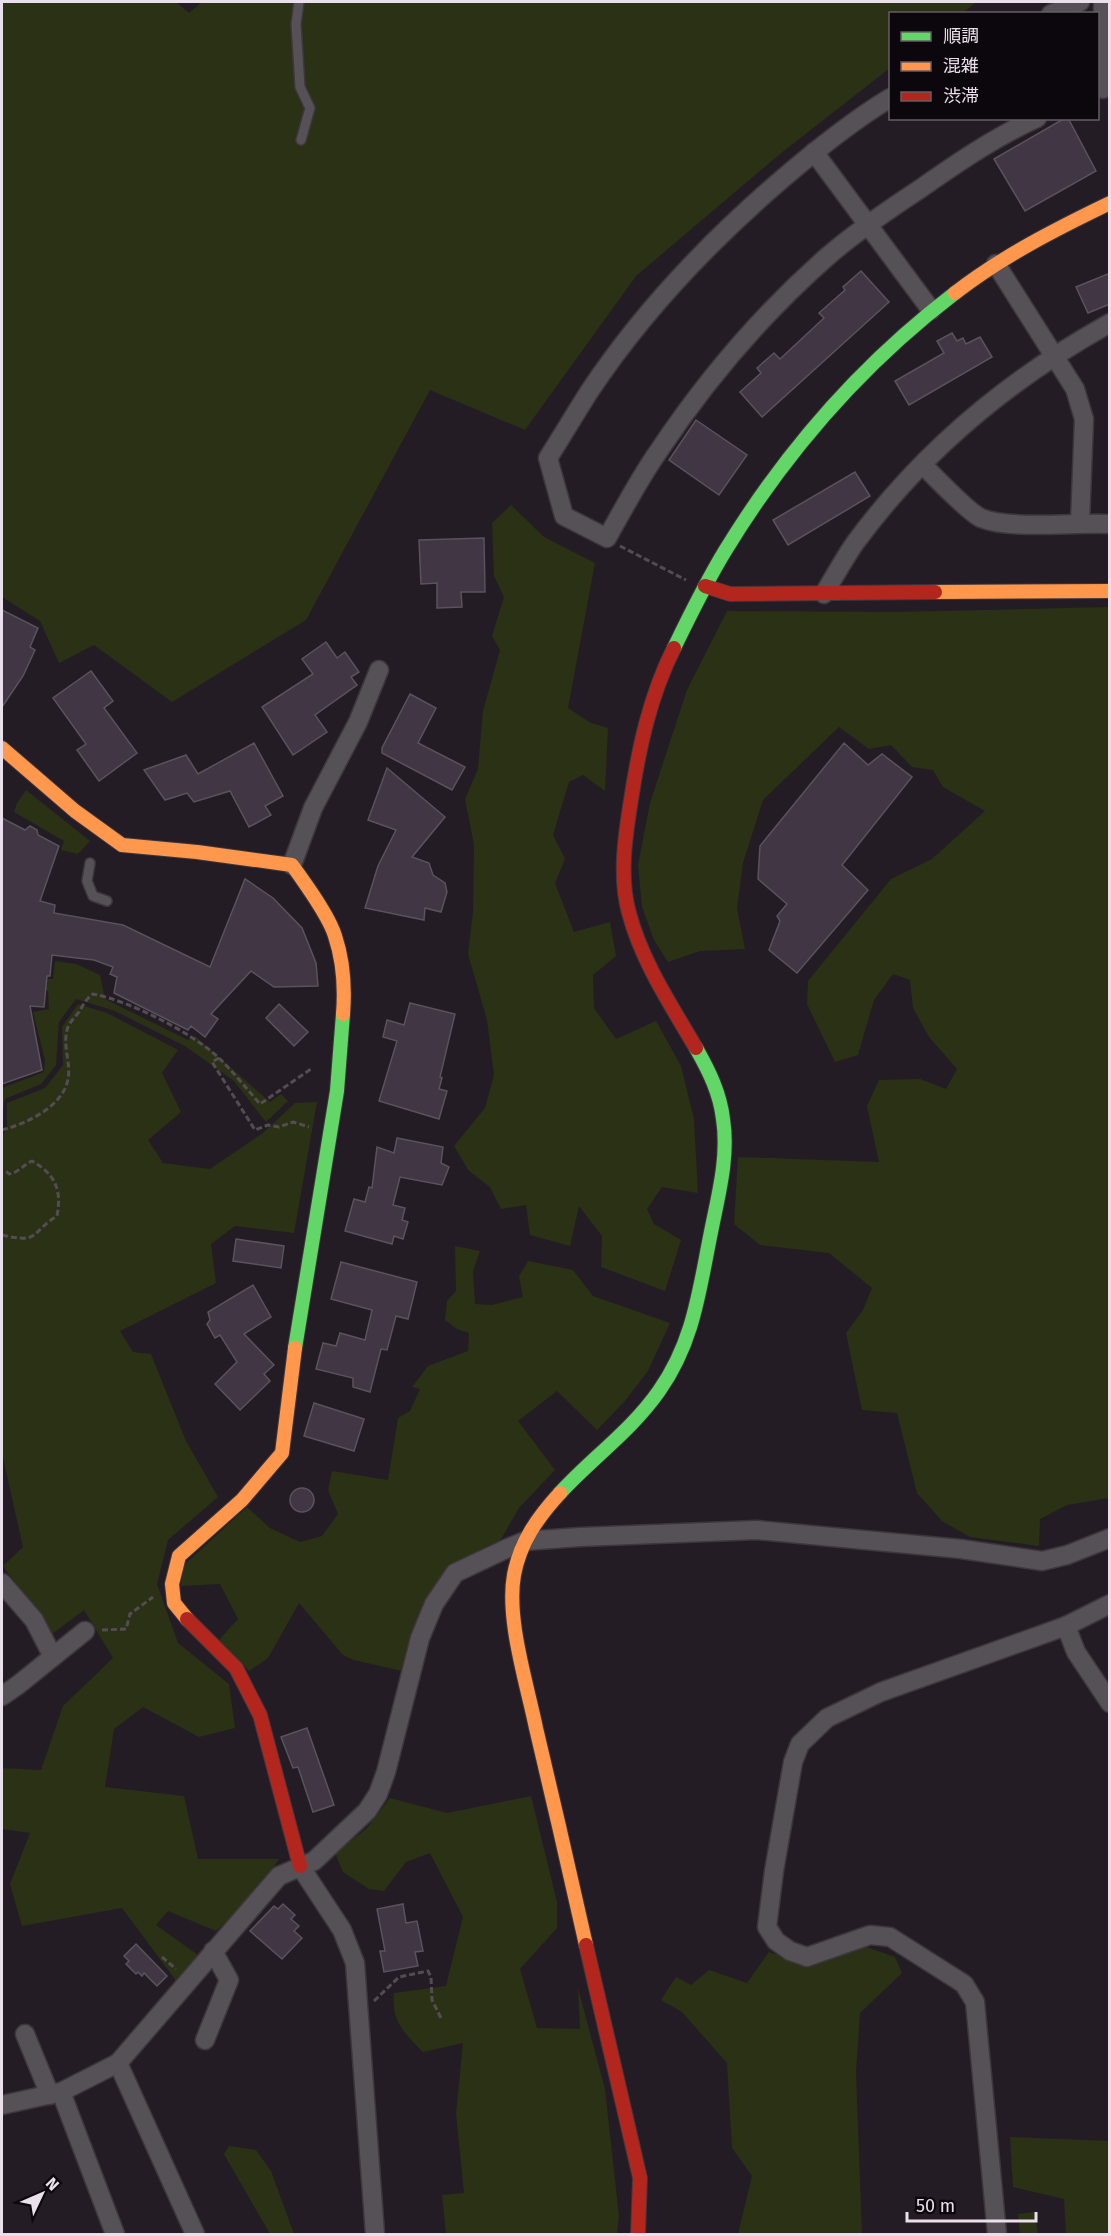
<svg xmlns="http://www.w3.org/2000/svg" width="1111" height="2236" font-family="'Fira Sans','Noto Sans JP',sans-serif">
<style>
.green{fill:#2b3114}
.building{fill:#403644;stroke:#59535b;stroke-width:1.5}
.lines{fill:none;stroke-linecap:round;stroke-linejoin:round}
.lane-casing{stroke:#3d363d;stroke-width:12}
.street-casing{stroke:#3d363d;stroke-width:21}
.fast-casing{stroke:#3d363d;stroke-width:16}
.slow-casing{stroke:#3d363d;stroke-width:16}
.jam-casing{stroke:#3d363d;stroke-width:16}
.path{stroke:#534d53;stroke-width:3;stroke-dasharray:6 3;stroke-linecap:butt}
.lane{stroke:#565156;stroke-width:9}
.street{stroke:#565156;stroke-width:18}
.fast{stroke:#63d668;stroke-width:14}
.slow{stroke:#ff974d;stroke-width:14}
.jam{stroke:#b3261e;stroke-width:14}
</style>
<rect width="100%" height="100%" fill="#241c24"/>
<!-- green -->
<g class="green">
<polygon points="2,2 176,2 189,13 202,2 977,2 962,13 890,14 890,68 780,154 636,276 525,430 430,390 306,620 172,702 94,645 59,663 40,621 2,597"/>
<polygon points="511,505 544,537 595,563 568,708 591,723 608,728 605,791 583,775 569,782 553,835 565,859 555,883 574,932 610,922 616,956 593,975 594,1008 616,1039 656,1021 681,1066 694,1119 698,1193 662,1187 647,1209 654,1224 681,1240 665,1291 601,1267 602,1236 579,1206 570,1246 530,1235 526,1205 501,1209 490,1187 469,1171 454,1146 485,1108 494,1075 487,1020 468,954 473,912 474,845 465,799 478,769 483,711 500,650 492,636 504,597 494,576 492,523"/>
<polygon points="1109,607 1109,1498 1067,1505 1040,1519 1039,1546 970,1537 942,1521 917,1493 897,1413 862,1410 846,1333 863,1310 872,1288 829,1253 760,1245 734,1224 738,1157 879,1162 867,1106 879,1080 920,1079 946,1089 957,1069 929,1037 913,1008 910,980 893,974 874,1000 858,1055 835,1062 807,1004 808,981 891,879 932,859 985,811 943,787 933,770 912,767 891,745 869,749 839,727 763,800 743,863 737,908 745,949 700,951 668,962 654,940 642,907 638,865 650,803 687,690 727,611 896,612"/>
<polygon points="26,790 90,841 78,854 61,850 64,841 14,812 17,803"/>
<polygon points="55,961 76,964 100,975 105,999 188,1040 195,1036 270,1102 281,1094 288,1101 266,1122 234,1081 185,1046 115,1011 76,999 59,1022 56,1065 41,1084 5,1099 2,1116 2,1088 44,1072 45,1060 33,1012 49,1009 48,991 32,986 33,978 53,979"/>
<polygon points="78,1004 107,1013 178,1050 162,1073 181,1112 148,1140 163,1163 210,1169 263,1133 295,1103 317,1102 294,1233 235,1226 211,1244 216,1283 120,1331 133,1352 151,1354 186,1441 218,1497 168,1540 157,1584 178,1643 229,1684 235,1728 199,1737 143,1707 114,1729 105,1787 184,1796 198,1859 279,1859 253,1898 216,1931 168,1911 156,1925 198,1955 177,1982 122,1908 22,1926 10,1884 30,1833 2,1829 2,1768 41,1770 63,1706 113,1658 84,1610 52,1634 3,1566 23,1547 2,1453 2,1136 7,1128 7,1103 45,1088 63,1065 62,1027"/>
<path d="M 455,1246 L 480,1251 L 473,1271 L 475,1304 L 492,1305 L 523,1297 L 519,1276 L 528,1261 L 573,1270 L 593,1296 L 670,1323 L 648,1371 L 625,1401 L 597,1430 L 557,1391 L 518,1421 L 555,1470 L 519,1508 L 500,1541 C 468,1552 439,1577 423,1608 C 413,1626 409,1650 402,1671 L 354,1660 L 343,1655 L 299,1603 L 268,1658 L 249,1671 L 219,1640 L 238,1619 L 220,1584 L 181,1586 L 183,1566 L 247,1507 L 270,1528 L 300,1542 L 322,1536 L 338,1514 L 328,1490 L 332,1471 L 388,1480 L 398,1418 L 410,1411 L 420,1389 L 412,1387 L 428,1366 L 468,1351 L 469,1333 L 457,1329 L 445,1320 L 447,1301 L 456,1291 Z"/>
<path d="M 531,1796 L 557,1902 L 557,1928 L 520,1969 L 537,2028 L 580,2029 L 578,1988 L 605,2089 L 619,2216 L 617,2234 L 446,2234 L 442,2195 L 464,2193 L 456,2114 L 463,2043 L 423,2052 C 404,2033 391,2021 394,1993 L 446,1986 L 463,1917 L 430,1853 L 406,1862 L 384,1891 L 369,1889 L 343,1872 L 335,1853 L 366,1829 L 390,1798 L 447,1813 Z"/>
<polygon points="863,1946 895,1957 902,1973 860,2013 856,2072 862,2234 738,2234 752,2176 732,2148 727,2063 682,2012 661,2000 676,1977 691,1985 709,1970 747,1983 769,1952 802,1963"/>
<polygon points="1010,2137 1109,2141 1109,2234 1066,2234 1064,2199 1013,2187"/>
<polygon points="229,2146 256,2150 271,2171 294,2234 270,2234 224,2154"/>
<polygon points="1034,2212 1038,2234 1020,2234 1018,2214"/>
</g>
<!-- building -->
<g class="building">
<polygon points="1065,118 1068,118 1096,171 1025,211 994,159"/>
<polygon points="861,271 889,302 762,417 740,392 761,373 757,368 774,353 780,359 824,318 819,313 845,290 843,287"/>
<polygon points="1110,273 1110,304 1088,313 1076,287"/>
<polygon points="952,333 957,341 963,338 966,344 980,337 992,357 909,405 895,381 944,353 937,341"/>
<polygon points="696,420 747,455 719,495 669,460"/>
<polygon points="855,472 870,496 788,545 773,520"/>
<polygon points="484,538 485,592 461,592 462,607 437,608 437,583 421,584 419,540"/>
<polygon points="2,610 38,628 30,647 35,650 23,676 2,707"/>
<polygon points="326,642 337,658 345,652 359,672 351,677 357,685 315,715 327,732 293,755 262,707 313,674 302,659"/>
<polygon points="91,671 113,701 104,708 137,753 99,781 77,750 86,744 53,698"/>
<polygon points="410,694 436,708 418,743 465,767 452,790 382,753 382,748"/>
<polygon points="254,743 283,796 265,806 271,815 249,827 230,791 194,802 187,793 165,800 144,770 186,755 198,774"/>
<polygon points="844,743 868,765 882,754 912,777 842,865 868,890 797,973 769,950 780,921 777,916 787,904 758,879 760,846"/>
<polygon points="387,768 445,817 412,857 429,863 433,875 445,883 447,892 441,912 425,908 424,920 365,908 378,866 396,830 368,820"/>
<polygon points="2,818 25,830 30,826 37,830 38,835 59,846 40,901 55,905 54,913 123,925 210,967 245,879 273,898 302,928 316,963 318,986 274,987 251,971 211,1014 218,1019 205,1037 191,1026 188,1030 114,993 117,977 110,974 113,967 94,960 52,955 50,976 47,976 44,1007 30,1006 42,1070 2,1084"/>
<polygon points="410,1003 455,1014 440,1077 442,1078 439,1089 447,1091 439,1119 379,1101 397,1041 383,1037 387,1020 404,1025"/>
<polygon points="279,1004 308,1032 294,1046 266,1018"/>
<polygon points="397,1138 443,1147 441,1163 449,1167 442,1185 400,1177 393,1205 405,1208 402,1220 408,1222 403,1239 394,1236 392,1244 345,1231 354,1199 365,1202 369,1187 372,1188 377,1147 394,1153"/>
<polygon points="236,1239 284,1246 281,1268 233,1261"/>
<polygon points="341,1262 417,1282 408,1319 396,1316 387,1350 381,1349 370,1392 353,1387 353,1378 316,1369 323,1343 336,1346 340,1333 365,1340 372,1310 331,1299"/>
<polygon points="253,1285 271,1317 244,1334 274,1365 264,1374 270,1381 240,1410 215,1384 237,1362 220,1335 215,1338 207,1324 210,1320 208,1312"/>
<polygon points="314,1403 364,1419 354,1451 304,1436"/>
<circle cx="302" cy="1500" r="12"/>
<polygon points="307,1728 334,1805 313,1812 298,1767 293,1768 281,1737"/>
<polygon points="283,1904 295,1915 291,1919 299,1926 294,1931 302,1938 282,1959 250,1931 274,1906 278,1909"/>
<polygon points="403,1904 406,1923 417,1921 423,1951 415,1952 418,1966 384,1972 380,1951 385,1951 377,1909"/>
<polygon points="136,1944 167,1976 157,1986 144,1973 142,1976 138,1972 136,1974 126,1964 129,1961 124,1956"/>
</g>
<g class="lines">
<!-- lane casing -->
<g class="lane-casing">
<g id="lane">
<polyline points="299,2 296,24 300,87 310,108 301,140"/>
<polyline points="90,863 87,881 93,896 107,901"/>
</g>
</g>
<!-- street casing -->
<g class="street-casing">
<g id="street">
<polyline points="1103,2 1103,89"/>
<polyline points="1051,14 1080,2"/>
<path d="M 890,98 C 852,121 816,150 781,180 C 709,242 642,312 589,392 C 575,414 562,436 548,458 L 564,516 L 607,538 C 623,510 639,479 658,452 C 706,380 763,313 828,256 C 857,231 888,210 920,189 C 957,163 995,137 1037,118"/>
<polyline points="814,152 931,310"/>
<polyline points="996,264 1075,389 1084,419 1080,523"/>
<path d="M 923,465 C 935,477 968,512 981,518 C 1009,530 1076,522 1110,524"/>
<path d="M 824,594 C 834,577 844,559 855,543 C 922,452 1011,378 1110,323"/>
<polyline points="292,865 313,808 358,722 379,670"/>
<polyline points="2,1583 34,1620 53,1657"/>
<polyline points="1066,1626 1076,1652 1110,1703"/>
<polyline points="2,1696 18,1685 85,1631"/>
<polyline points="300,1866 342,1930 355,1963 375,2234"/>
<polyline points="25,2034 50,2095"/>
<polyline points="205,2040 229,1980 213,1951"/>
<polyline points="118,2063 195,2234"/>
<polyline points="61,2092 115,2234"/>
<polyline points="2,2105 61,2092 118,2063 279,1876 314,1861 367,1811 378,1794 386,1772 420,1638 434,1604 455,1573 508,1548 525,1541 580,1537 757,1530 961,1549 1042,1561 1067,1555 1110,1538"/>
<polyline points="997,2234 975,2002 964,1984 890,1937 870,1935 807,1957 790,1951 776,1941 767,1927 774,1871 793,1762 800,1744 827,1718 881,1692 1066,1626 1110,1604"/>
</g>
</g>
<!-- fast casing -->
<g class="fast-casing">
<g id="fast">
<path d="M 674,648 C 690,615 706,582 725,551 C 786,451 862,364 955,293"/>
<polyline points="295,1348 337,1091 343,1014"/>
<path d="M 560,1493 C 592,1458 631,1431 659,1391 C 694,1341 699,1291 711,1232 C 718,1196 729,1157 723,1119 C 720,1093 709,1071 696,1048"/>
</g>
</g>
<!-- slow casing -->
<g class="slow-casing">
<g id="slow">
<path d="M 955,293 C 1003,256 1056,229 1110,203"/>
<polyline points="935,592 1110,591"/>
<path d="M 2,748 L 75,811 L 122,845 L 197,852 L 292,865 C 305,883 329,916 335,936 C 343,960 345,989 343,1014"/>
<path d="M 560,1493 C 538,1517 520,1542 514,1575 C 506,1619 527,1684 536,1728 C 553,1800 570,1873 586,1945"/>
<polyline points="187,1619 174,1603 172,1584 179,1556 242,1500 282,1453 295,1348"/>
</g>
</g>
<!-- jam casing -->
<g class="jam-casing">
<g id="jam">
<polyline points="705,586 730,594 935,592"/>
<path d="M 674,648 C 650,696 639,747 631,800 C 625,837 619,877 629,913 C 642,962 671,1005 696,1048"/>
<polyline points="187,1619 236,1668 260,1715 300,1866"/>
<polyline points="586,1945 640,2178 638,2234"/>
</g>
</g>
<!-- path -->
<g class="path">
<polyline points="620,546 686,580"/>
<polyline points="219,1058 212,1062 255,1130 268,1125 279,1127 293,1122 309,1127"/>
<path d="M 2,1130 C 25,1124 60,1108 67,1083 C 73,1065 61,1046 68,1027 C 70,1022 75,1017 79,1012 C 83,1005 86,999 93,994 C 130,1001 193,1033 220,1059 C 234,1073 247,1089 260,1104 L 311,1069"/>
<path d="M 2,1235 C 40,1244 30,1233 57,1216 C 62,1189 55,1174 32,1161 C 23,1165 18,1173 9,1174 L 5,1170"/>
<polyline points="102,1630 126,1629 130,1614 153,1597"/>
<polyline points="162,1957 176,1969"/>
<polyline points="374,2001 399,1977 428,1971 431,1977 432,2000 441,2018"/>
</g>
<!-- lane -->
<use href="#lane" class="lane"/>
<!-- street -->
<use href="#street" class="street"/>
<!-- fast -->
<use href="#fast" class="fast"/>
<!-- slow -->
<use href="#slow" class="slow"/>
<!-- jam -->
<use href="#jam" class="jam"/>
</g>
<!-- border -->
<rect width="1111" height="2236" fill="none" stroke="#eae0eb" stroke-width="6"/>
<!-- legend -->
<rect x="889" y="12" width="210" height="108" fill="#0c070d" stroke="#655e66" stroke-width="1.5"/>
<rect x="901" y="32" width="30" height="9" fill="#63d668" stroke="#655e66" stroke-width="1.5"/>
<text x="943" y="42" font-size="18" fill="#eae0eb">順調</text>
<rect x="901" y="62" width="30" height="9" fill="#ff974d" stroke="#655e66" stroke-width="1.5"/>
<text x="943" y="72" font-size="18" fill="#eae0eb">混雑</text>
<rect x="901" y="92" width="30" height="9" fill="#b3261e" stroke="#655e66" stroke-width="1.5"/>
<text x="943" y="102" font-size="18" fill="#eae0eb">渋滞</text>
<!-- north arrow -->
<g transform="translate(42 2194) rotate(46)" stroke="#0c070d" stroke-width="4.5" paint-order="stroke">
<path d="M0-4.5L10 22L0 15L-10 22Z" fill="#eae0eb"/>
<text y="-9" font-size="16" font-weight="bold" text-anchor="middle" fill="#eae0eb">N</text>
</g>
<!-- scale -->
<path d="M907 2212v9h129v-9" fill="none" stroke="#eae0eb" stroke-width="3"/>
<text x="916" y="2212" font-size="18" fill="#eae0eb" stroke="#0c070d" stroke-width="4.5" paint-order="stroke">50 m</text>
</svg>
